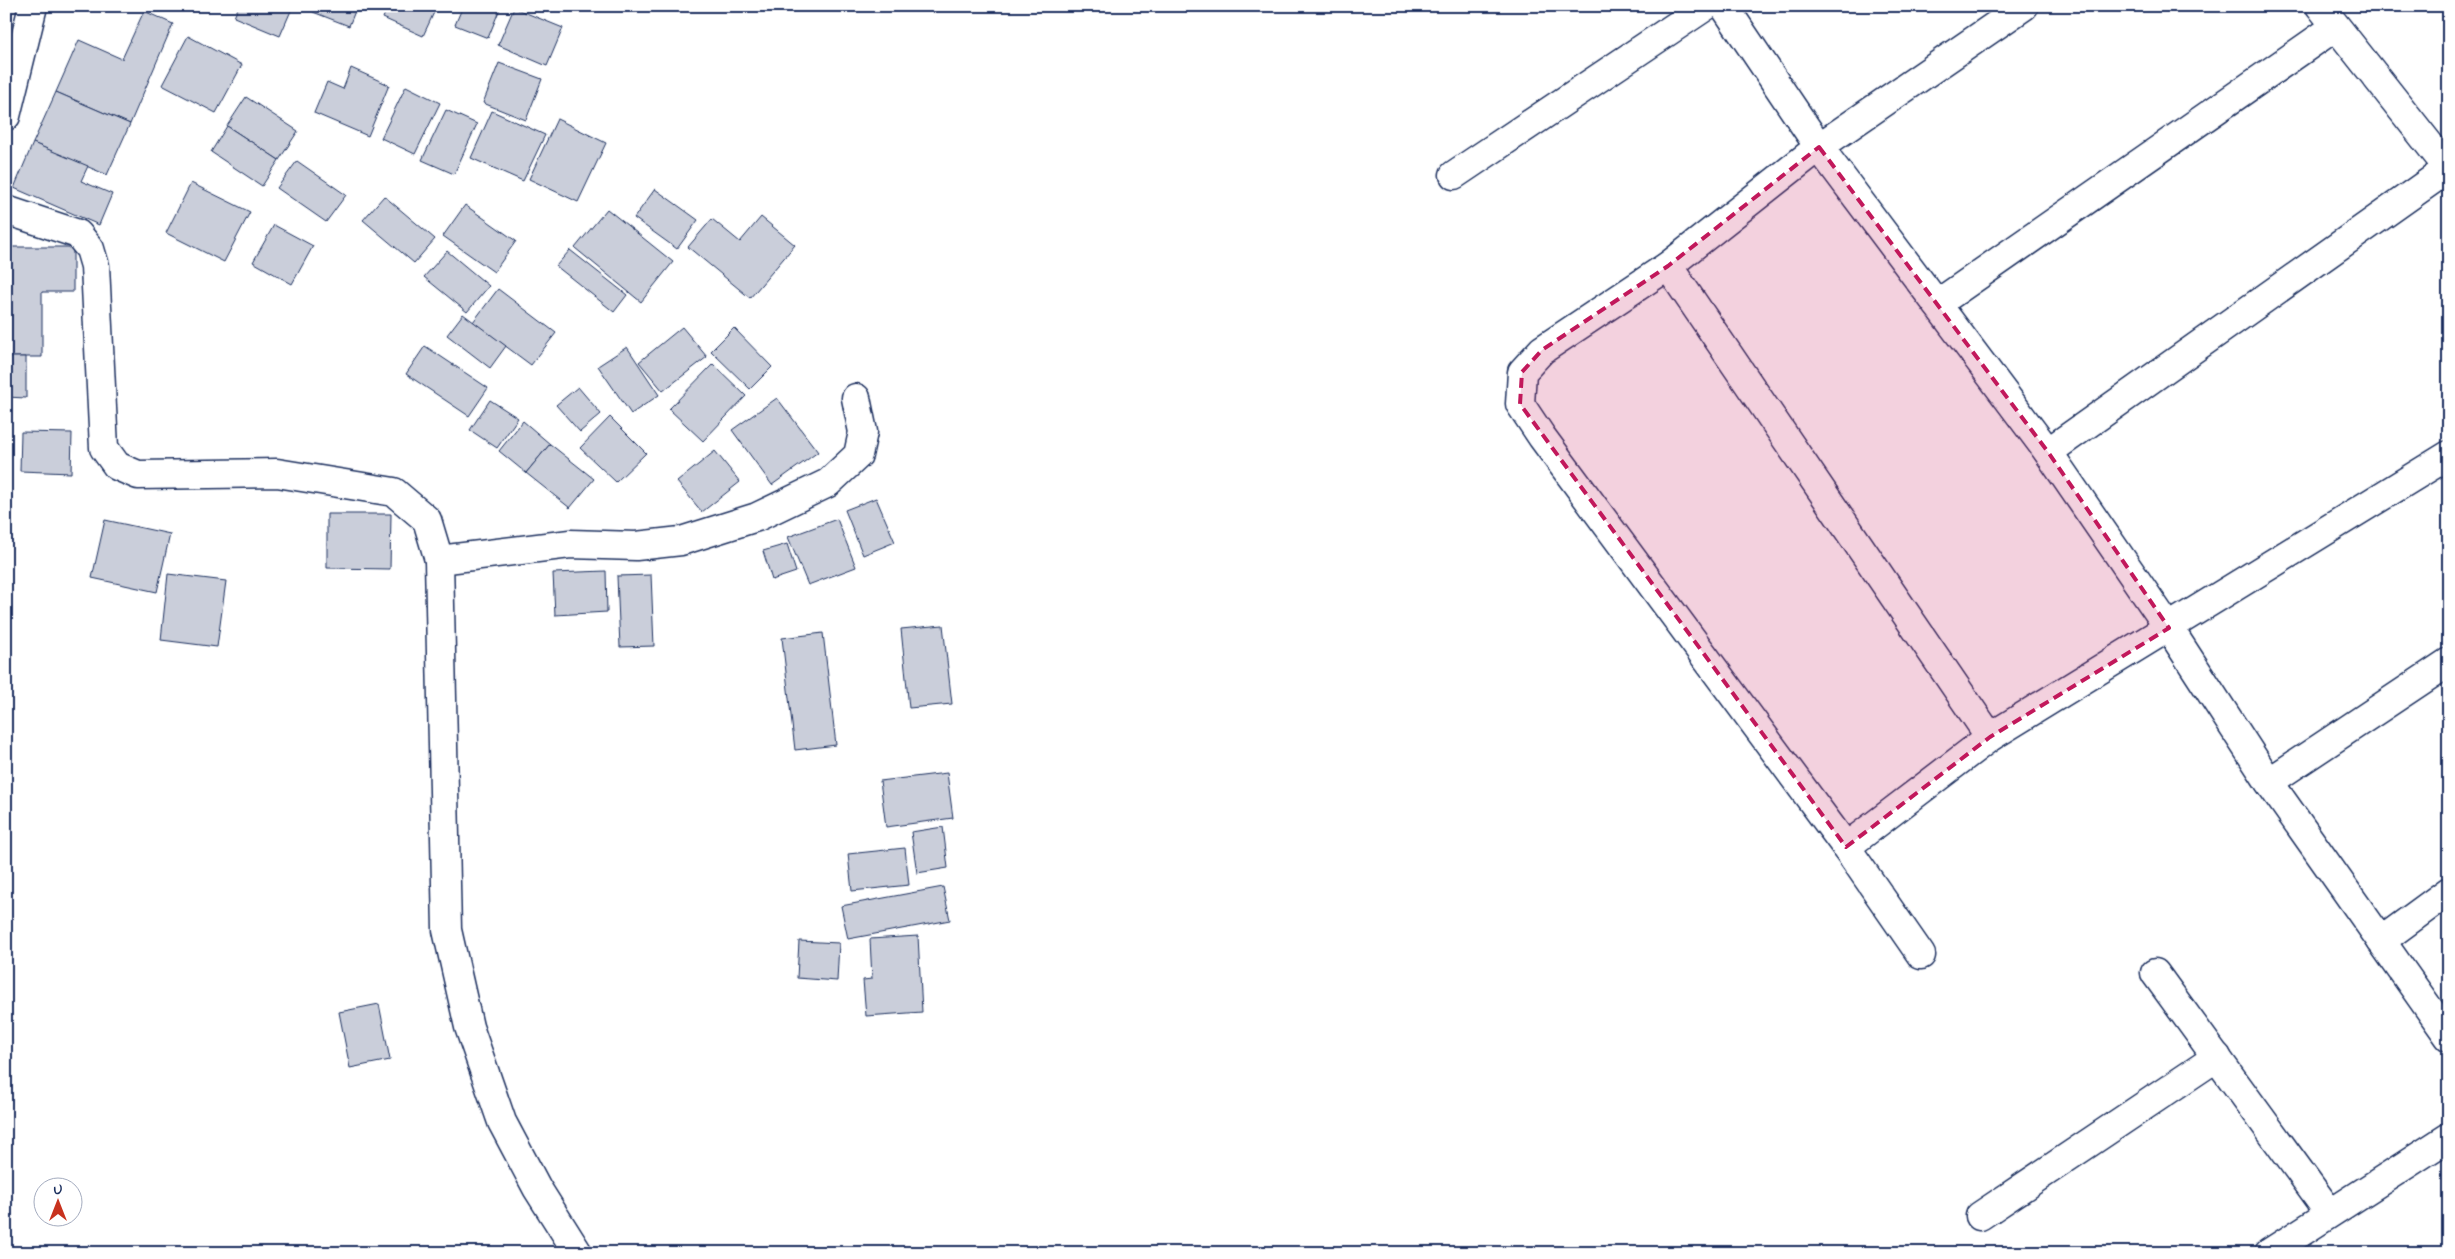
<svg xmlns="http://www.w3.org/2000/svg" width="2455" height="1259" font-family="Mynerve,sans-serif">
<style>
.building{fill:#caceda;stroke:#1b2f5e}
.lines{fill:none;stroke-linecap:round;stroke-linejoin:round}
.street-casing{stroke:#1b2f5e;stroke-width:31}
.street{stroke:#fff;stroke-width:28}
.marked{fill:#c2185b;fill-opacity:0.2;stroke:#c2185b;stroke-width:4;stroke-dasharray:10 6;stroke-linejoin:round}
</style>
<rect width="100%" height="100%" fill="#fff"/>
<filter id="ink" filterUnits="userSpaceOnUse"><feTurbulence type="fractalNoise" baseFrequency=".02" numOctaves="2"/><feDisplacementMap in="SourceGraphic" scale="10" xChannelSelector="R" yChannelSelector="G"/><feConvolveMatrix kernelMatrix="1 2 1 2 8 2 1 2 1" color-interpolation-filters="sRGB"/></filter>
<g filter="url(#ink)">
<!-- building -->
<g class="building">
<polygon points="239,6 293,6 280,36 234,17"/>
<polygon points="315,6 357,6 349,26 313,12"/>
<polygon points="388,6 437,6 423,36 383,18"/>
<polygon points="463,6 501,6 488,38 455,25"/>
<polygon points="514,8 563,28 547,66 498,45"/>
<polygon points="144,11 173,24 130,124 56,92 79,40 122,59"/>
<polygon points="188,36 242,65 216,113 162,85"/>
<polygon points="499,63 542,79 526,120 483,103"/>
<polygon points="351,68 389,85 368,136 314,113 327,82 343,89"/>
<polygon points="406,86 440,103 415,154 381,138"/>
<polygon points="56,92 130,124 107,175 33,143"/>
<polygon points="246,97 298,131 279,160 227,126"/>
<polygon points="446,110 477,124 454,174 422,160"/>
<polygon points="492,111 545,135 523,181 471,158"/>
<polygon points="557,119 606,143 578,202 529,179"/>
<polygon points="227,126 279,160 262,186 211,152"/>
<polygon points="33,143 88,166 81,181 112,194 99,225 14,188"/>
<polygon points="297,161 346,195 326,222 277,188"/>
<polygon points="191,183 250,212 224,262 166,233"/>
<polygon points="655,189 698,220 677,249 634,218"/>
<polygon points="384,196 435,239 414,263 363,220"/>
<polygon points="465,205 516,241 494,272 443,236"/>
<polygon points="607,209 673,262 641,302 575,248"/>
<polygon points="761,217 795,245 750,298 688,247 712,219 740,242"/>
<polygon points="274,225 313,246 292,284 253,262"/>
<polygon points="6,247 73,247 73,292 42,292 42,357 6,357"/>
<polygon points="570,250 627,295 614,312 556,266"/>
<polygon points="447,251 489,286 467,312 424,277"/>
<polygon points="498,289 556,333 531,365 473,322"/>
<polygon points="463,314 506,346 490,368 447,335"/>
<polygon points="682,327 707,357 663,391 639,362"/>
<polygon points="734,328 772,367 750,389 711,351"/>
<polygon points="425,346 488,388 469,416 406,374"/>
<polygon points="627,347 659,395 631,414 598,366"/>
<polygon points="6,357 26,357 26,398 6,397"/>
<polygon points="713,364 746,396 703,441 669,409"/>
<polygon points="578,387 601,414 580,432 556,405"/>
<polygon points="777,398 818,452 772,485 732,430"/>
<polygon points="490,400 518,418 497,448 470,430"/>
<polygon points="610,417 646,453 616,482 580,448"/>
<polygon points="523,421 550,444 526,473 499,451"/>
<polygon points="21,432 72,433 71,473 20,471"/>
<polygon points="550,444 594,479 570,508 526,473"/>
<polygon points="715,451 740,482 702,512 677,482"/>
<polygon points="876,498 895,542 863,555 845,510"/>
<polygon points="327,514 391,514 390,569 327,568"/>
<polygon points="837,519 856,567 808,585 788,537"/>
<polygon points="105,520 170,534 157,592 92,578"/>
<polygon points="787,544 796,572 772,580 763,551"/>
<polygon points="606,571 607,612 555,615 553,573"/>
<polygon points="168,574 226,581 217,647 161,640"/>
<polygon points="651,575 654,646 620,647 617,576"/>
<polygon points="943,625 952,704 909,708 901,629"/>
<polygon points="823,633 836,745 795,750 782,638"/>
<polygon points="947,773 953,818 886,827 880,781"/>
<polygon points="943,827 948,868 917,873 911,832"/>
<polygon points="905,848 909,885 852,891 848,854"/>
<polygon points="943,887 950,920 848,939 841,906"/>
<polygon points="918,936 922,1012 866,1016 863,980 872,979 870,939"/>
<polygon points="799,941 839,943 837,981 797,978"/>
<polygon points="379,1004 390,1060 350,1068 339,1012"/>
</g>
<g class="lines">
<!-- street casing -->
<g class="street-casing">
<g id="street">
<polyline points="1724,6 1819,147 2048,452 2169,628 2269,782 2449,1037"/>
<polyline points="2320,6 2448,168"/>
<polyline points="6,116 33,6"/>
<polyline points="1454,175 1706,6"/>
<polyline points="6,210 78,234 90,249 95,266 104,448 117,466 138,475 277,473 394,492 427,520 439,560 447,930 469,1027 502,1122 537,1188 578,1253"/>
<polyline points="1668,266 1990,737"/>
<polyline points="1937,304 2335,27"/>
<polyline points="2048,452 2449,168"/>
<polyline points="439,560 570,544 636,546 681,541 757,517 828,483 858,455 863,432 856,398"/>
<polyline points="2269,782 2449,662"/>
<polyline points="1846,847 1990,737 2449,455"/>
<polyline points="2381,941 2449,891"/>
<polyline points="1921,955 1846,847 1542,437 1520,404 1522,372 1542,350 1668,266 1819,147 2024,6"/>
<polyline points="2155,973 2330,1213"/>
<polyline points="1980,1216 2217,1057"/>
<polyline points="2269,1253 2449,1137"/>
</g>
</g>
<!-- street -->
<use href="#street" class="street"/>
</g>
</g>
<!-- marked area -->
<path class="marked" d="M 1819,147 L 2048,452 L 2169,628 L 1990,737 L 1846,847 L 1520,404 L 1522,372 L 1542,350 L 1668,266 Z"/>
<!-- margin -->
<rect width="2455" height="1259" fill="none" stroke="#fff" stroke-width="25"/>
<rect x="12" y="12" width="2430" height="1234" fill="none" stroke="#1b2f5e" stroke-width="2" filter="url(#ink)"/>
<!-- north arrow -->
<g transform="translate(58 1202)"><circle r="24" fill="#ffffff" stroke="#a4acbf"/>
<path d="M0-4L9 19L0 12L-9 19Z" fill="#c8321e"/>
<text y="-8" font-size="14" font-weight="bold" text-anchor="middle" fill="#1b2f5e">U</text>
</g>
</svg>
